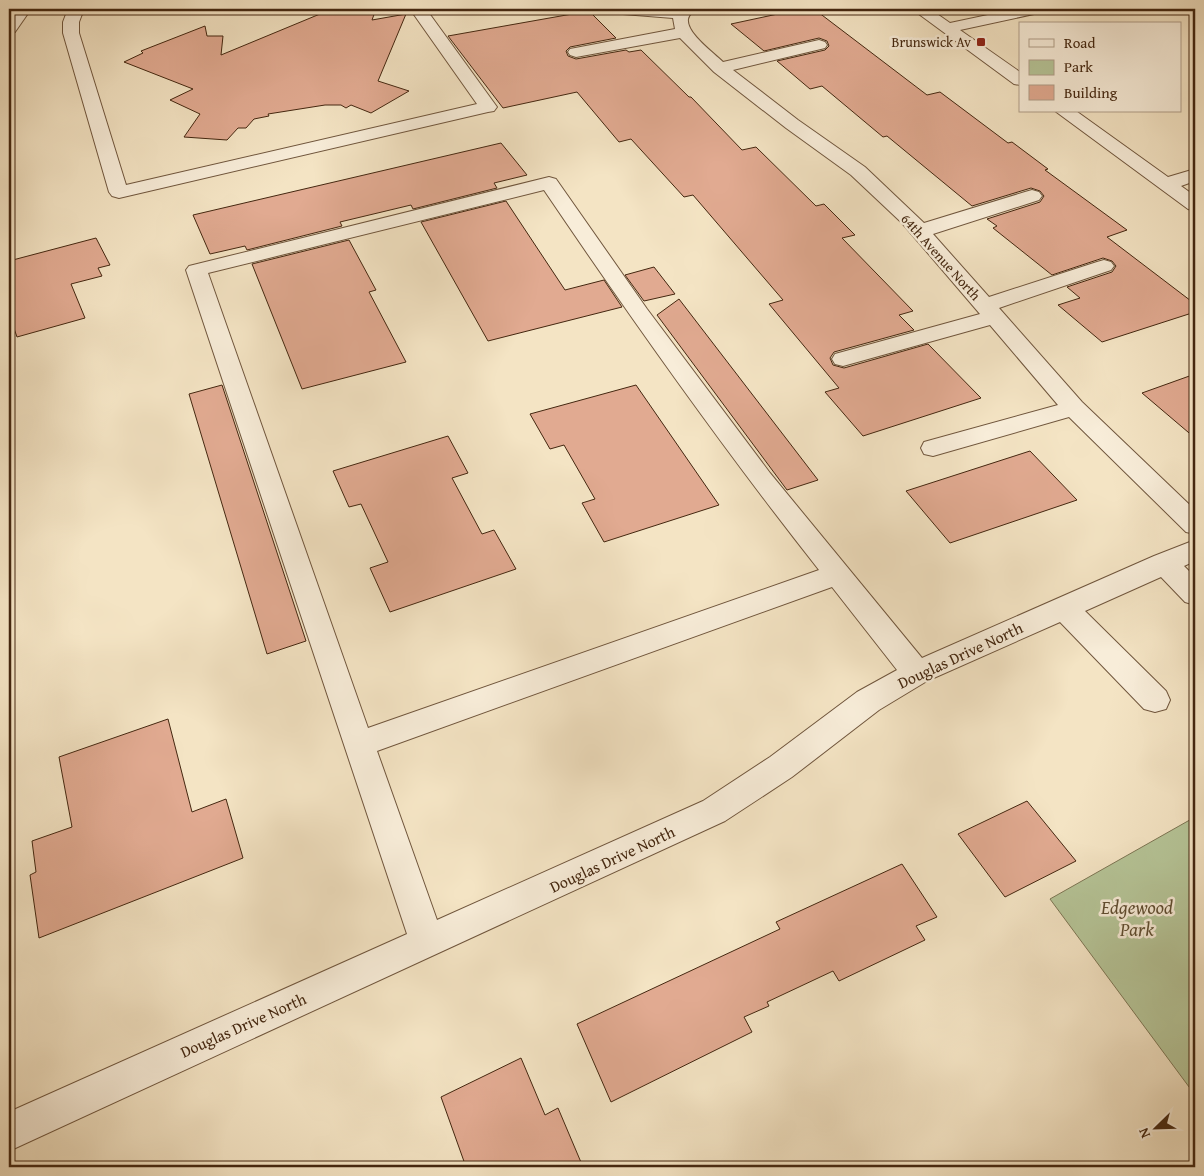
<svg xmlns="http://www.w3.org/2000/svg" width="1204" height="1176" font-family="'Gentium Book Plus',serif">
<style>
.green{fill:#b6c598;stroke:#7d7654}
.building{fill:#e1aa91;stroke:#442710}
.lines{fill:none;stroke-linecap:round;stroke-linejoin:round}
.minor-casing{stroke:#70563d;stroke-width:2}
.minor{fill:#f8edd9;fill-rule:evenodd}
.poi-dot{fill:#8f2418;stroke:#f8edd9;stroke-width:2}
.labels{text-anchor:middle;dominant-baseline:central;stroke-width:5;stroke-linejoin:round;paint-order:stroke}
.far-poi-label{font-size:14px;fill:#442710;stroke:#f8edd9;text-anchor:end}
.far-street-label{font-size:14px;fill:#442710;stroke:#f8edd9}
.street-label{font-size:16px;fill:#442710;stroke:#f8edd9}
.near-park-label{font-size:19px;font-style:italic;fill:#604e32;stroke:#f8edd9}
</style>
<rect width="100%" height="100%" fill="#f4e4c4"/>
<filter id="stains"><feTurbulence type="fractalNoise" baseFrequency=".004" numOctaves="4"/><feColorMatrix values="0 0 0 0 .2 0 0 0 0 .09 0 0 0 0 .02 0 0 0 .5 -.17"/></filter>
<radialGradient id="worn" r=".72"><stop offset=".6" stop-color="#630" stop-opacity="0"/><stop offset="1" stop-color="#630" stop-opacity=".3"/></radialGradient>
<!-- green -->
<polygon class="green" points="1195,817 1195,1095 1050,899"/>
<!-- building -->
<g class="building">
<polygon points="332,9 376,9 372,20 406,14 378,81 409,91 371,113 351,105 346,108 341,105 325,105 268,114 269,116 254,119 246,128 238,128 227,140 184,137 200,114 170,100 193,89 124,62 143,53 141,51 205,26 207,36 223,36 221,55"/>
<polygon points="801,9 814,9 927,95 940,92 1008,143 1012,142 1048,169 1045,170 1127,230 1107,237 1195,304 1195,312 1102,342 1058,305 1080,298 1067,287 1112,272 1116,266 1112,261 1103,258 1052,275 993,228 997,226 987,219 1040,202 1044,196 1040,191 1031,188 972,206 887,136 883,137 822,86 810,89 777,61 825,50 829,46 827,41 819,38 764,51 731,24"/>
<polygon points="589,11 616,38 570,47 566,51 568,56 576,59 626,50 629,52 641,50 689,97 691,97 742,150 756,147 816,206 824,204 855,235 842,238 913,311 899,315 914,330 834,352 830,358 833,365 844,368 928,344 981,398 863,436 825,392 839,388 769,304 783,300 693,195 684,197 631,139 619,142 577,92 503,108 448,36"/>
<polygon points="501,143 527,175 494,183 497,188 413,209 411,205 340,222 342,226 247,250 245,246 210,254 193,215"/>
<polygon points="506,201 565,290 604,280 622,307 488,341 421,222"/>
<polygon points="96,238 110,265 98,268 102,276 71,284 85,318 17,337 9,314 9,261"/>
<polygon points="349,240 376,290 369,292 406,362 302,389 252,264"/>
<polygon points="654,267 675,294 644,301 625,275"/>
<polygon points="679,299 818,480 787,490 657,315"/>
<polygon points="1195,374 1195,438 1142,393"/>
<polygon points="222,385 306,641 267,654 189,394"/>
<polygon points="636,385 719,505 604,542 582,503 595,499 564,445 550,449 530,414"/>
<polygon points="448,436 468,473 452,478 482,534 494,530 516,569 390,612 370,568 388,562 361,504 349,507 333,471"/>
<polygon points="1030,451 1077,500 950,543 906,491"/>
<polygon points="168,719 192,812 226,799 243,858 39,938 30,875 36,872 32,841 72,827 59,757"/>
<polygon points="1027,801 1076,861 1005,897 958,834"/>
<polygon points="902,864 937,917 916,926 925,940 839,981 833,971 767,1002 769,1006 744,1017 752,1032 611,1102 577,1024 780,929 776,922"/>
<polygon points="521,1058 545,1115 558,1108 583,1167 466,1167 441,1097"/>
</g>
<g class="lines">
<!-- minor casing -->
<g class="minor-casing">
<g id="minor">
<polygon points="15,9 31,9 15,32 9,34 9,18"/>
<polygon points="68,9 84,9 79,22 79,33 126,185 477,104 410,9 426,9 497,107 494,111 488,112 119,198 112,196 109,192 63,33 63,22"/>
<path d="M 615,9 L 695,9 C 693,12 689,14 688,19 C 686,33 714,53 723,62 L 819,40 L 825,42 L 827,45 L 825,48 L 733,70 L 798,120 L 865,167 L 924,223 L 1025,192 L 1032,190 L 1039,192 L 1042,196 L 1039,200 L 933,234 L 989,297 L 1097,262 L 1104,260 L 1111,262 L 1114,266 L 1111,270 L 999,308 L 1082,402 L 1195,510 L 1195,534 L 1186,532 L 1069,417 L 933,456 L 924,454 L 921,448 L 924,442 L 1058,405 L 990,325 L 843,366 L 835,364 L 832,359 L 835,354 L 980,314 L 902,223 L 851,175 L 786,128 L 714,72 L 680,38 L 576,57 L 570,55 L 568,52 L 570,49 L 675,29 L 673,18 L 623,14 L 617,12 Z"/>
<polygon points="912,9 930,9 950,23 1016,9 1045,9 1043,12 960,30 1020,72 1020,85 1014,84"/>
<polygon points="1055,111 1076,111 1168,177 1195,169 1195,181 1181,186 1195,196 1195,211 1188,209"/>
<path d="M 549,177 L 556,179 L 647,309 L 770,473 L 922,658 L 1154,556 L 1195,540 L 1195,561 L 1184,566 L 1195,577 L 1195,605 L 1185,602 L 1161,577 L 1085,611 L 1166,691 L 1170,700 L 1166,709 L 1155,712 L 1144,709 L 1060,622 L 927,681 L 879,710 L 792,777 L 725,821 L 9,1151 L 9,1112 L 407,934 L 186,270 L 189,266 ZM 544,190 C 632,320 722,447 819,570 L 368,728 L 208,273 ZM 832,587 L 897,670 L 857,692 L 770,757 L 703,801 L 437,920 L 377,751 Z"/>
</g>
</g>
<!-- minor -->
<use href="#minor" class="minor"/>
</g>
<!-- markers -->
<rect class="poi-dot" x="976" y="37" width="10" height="10" rx="2.5"/>
<g class="labels">
<!-- far-poi labels -->
<g class="far-poi-label">
<text x="971" y="42">Brunswick Av</text>
</g>
<!-- far-street labels -->
<g class="far-street-label">
<text transform="translate(941 257) rotate(48)">64th Avenue North</text>
</g>
<!-- street labels -->
<g class="street-label">
<text transform="translate(960 655) rotate(-25)">Douglas Drive North</text>
<text transform="translate(612 859) rotate(-25)">Douglas Drive North</text>
<text transform="translate(243 1025) rotate(-24)">Douglas Drive North</text>
</g>
<!-- near-park labels -->
<g class="near-park-label">
<text x="1137" y="907">Edgewood<tspan x="1137" dy="22">Park</tspan></text>
</g>
</g>
<!-- margin -->
<rect width="1204" height="1176" fill="none" stroke="#f4e4c4" stroke-width="30"/>
<rect x="10" y="10" width="1184" height="1156" fill="none" stroke="#442710" stroke-width="2.5"/>
<rect x="15" y="15" width="1174" height="1146" fill="none" stroke="#442710"/>
<!-- legend -->
<rect x="1019" y="22" width="162" height="90" fill="#f8edd9" stroke="#b09e89"/>
<rect x="1029" y="39" width="25" height="8" fill="#f8edd9" stroke="#b09e89"/>
<text x="1064" y="48" font-size="15" fill="#442710">Road</text>
<rect x="1029" y="60" width="25" height="15" fill="#b6c598" stroke="#b09e89"/>
<text x="1064" y="72" font-size="15" fill="#442710">Park</text>
<rect x="1029" y="85" width="25" height="15" fill="#e1aa91" stroke="#b09e89"/>
<text x="1064" y="98" font-size="15" fill="#442710">Building</text>
<!-- north arrow -->
<g transform="translate(1156 1128) rotate(247)" stroke="#f8edd9" stroke-width="4" paint-order="stroke">
<path d="M0-4L9 19L0 12L-9 19Z" fill="#442710"/>
<text y="-8" font-size="14" font-weight="bold" text-anchor="middle" fill="#442710">N</text>
</g>
<rect width="100%" height="100%" filter="url(#stains)"/>
<rect width="100%" height="100%" fill="url(#worn)"/>
</svg>
